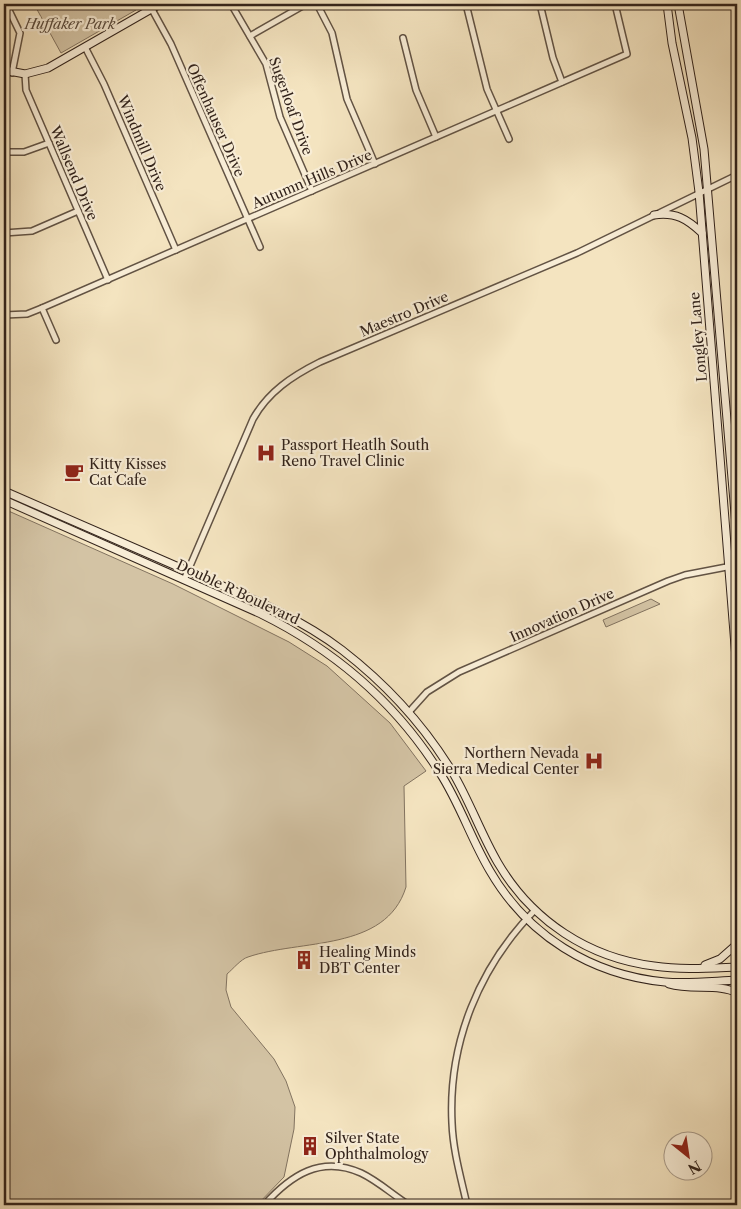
<svg xmlns="http://www.w3.org/2000/svg" width="741" height="1209" font-family="'Libre Caslon Text',serif">
<style>
.green{fill:#d3c3a4;stroke:#827360}
.lines{fill:none;stroke-linecap:round;stroke-linejoin:round}
.street-casing{stroke:#625344;stroke-width:8}
.secondary-casing{stroke:#32231b;stroke-width:9}
.street{stroke:#f8edd6;stroke-width:5}
.secondary{stroke:#f8edd6;stroke-width:7}
.labels{text-anchor:middle;dominant-baseline:central;stroke-width:4.5;stroke-linejoin:round;paint-order:stroke}
.park-label{font-size:14px;font-style:italic;fill:#5a4b3d;stroke:#f8edd6}
.street-label{font-size:14px;fill:#32231b;stroke:#f8edd6}
.poi-label{font-size:14px;fill:#32231b;stroke:#f8edd6;text-anchor:start}
</style>
<rect width="100%" height="100%" fill="#f4e4c0"/>
<filter id="stains"><feTurbulence type="fractalNoise" baseFrequency=".004" numOctaves="4"/><feColorMatrix values="0 0 0 0 .2 0 0 0 0 .09 0 0 0 0 .02 0 0 0 .5 -.17"/></filter>
<radialGradient id="worn" r=".72"><stop offset=".6" stop-color="#630" stop-opacity="0"/><stop offset="1" stop-color="#630" stop-opacity=".3"/></radialGradient>
<!-- green -->
<g class="green">
<polygon points="34,4 141,4 136,10 61,53"/>
<path d="M 4,509 L 173,584 L 289,642 L 327,666 L 390,723 L 426,771 L 404,786 L 406,887 C 386,952 300,939 248,957 C 241,959 233,969 227,974 L 226,990 L 231,1007 L 274,1059 L 286,1081 L 295,1107 L 294,1129 L 284,1177 L 257,1205 L 4,1205 Z"/>
<polygon points="651,599 660,604 606,627 603,620"/>
</g>
<g class="lines">
<!-- street casing -->
<g class="street-casing">
<g id="street">
<polyline points="6,4 20,33 12,73"/>
<polyline points="149,4 171,44 260,247"/>
<polyline points="231,4 266,64 280,117 312,191"/>
<polyline points="317,4 332,33 347,99 375,164"/>
<polyline points="466,4 487,89 509,139"/>
<polyline points="540,4 553,58 562,82"/>
<polyline points="250,36 306,4"/>
<polyline points="403,38 416,90 436,137"/>
<polyline points="85,47 104,84 176,250"/>
<polyline points="25,74 26,90 108,280"/>
<polyline points="4,152 24,152 49,143"/>
<polyline points="4,233 32,231 78,211"/>
<polyline points="42,308 56,340"/>
<polyline points="4,315 27,314 42,308 627,54 615,4"/>
<path d="M 184,580 L 253,419 C 268,392 292,376 320,362 L 577,253 L 737,175"/>
<polyline points="409,712 427,692 459,672 668,581 685,575 737,565"/>
<path d="M 264,1205 C 291,1175 321,1155 361,1173 C 378,1181 393,1195 409,1205"/>
<path d="M 467,1205 C 461,1178 453,1151 452,1123 C 448,1043 479,967 535,910"/>
</g>
</g>
<!-- secondary casing -->
<g class="secondary-casing">
<g id="secondary">
<polyline points="667,4 672,43 692,138 699,192 737,671"/>
<polyline points="678,4 704,149 737,537"/>
<polyline points="4,70 25,74 48,68 160,4"/>
<path d="M 654,215 C 676,212 687,219 702,233"/>
<path d="M 4,491 C 66,518 128,545 190,572 C 243,595 296,615 342,650 C 386,684 424,725 453,773 C 470,802 481,834 498,863 C 532,921 589,958 654,966 C 681,970 710,968 737,967"/>
<path d="M 4,500 L 261,614 C 334,650 396,703 440,773 C 460,804 471,839 490,871 C 527,935 591,975 665,982 C 689,984 714,981 737,980"/>
<polyline points="705,965 720,959 737,944"/>
<path d="M 669,984 C 691,991 720,983 737,993"/>
</g>
</g>
<!-- street -->
<use href="#street" class="street"/>
<!-- secondary -->
<use href="#secondary" class="secondary"/>
</g>
<!-- icons -->
<defs>
<g id="hospital-bare" transform="scale(1.5)"><path d="M-5-5h3v3.5h4V-5h3V5h-3V1.5h-4V5h-3Z" fill="#8f2418" stroke="#f8edd6" stroke-width="2.5" paint-order="stroke"/></g>
<g id="cafe-bare" transform="scale(1.5)"><path d="M-5.5-4.5H6V0H3Q3 3.5 0 3.5H-2.5Q-5.5 3.5-5.5 0ZM3-3.2v2h1.7v-2ZM-6 4.5H4V6H-6Z" fill="#8f2418" stroke="#f8edd6" stroke-width="2.5" paint-order="stroke"/></g>
<g id="building-bare" transform="scale(1.5)"><path d="M-4-6H4V6H1V3H-1V6H-4ZM-2.5-4.3h1.7v1.8h-1.7ZM.8-4.3h1.7v1.8H.8ZM-2.5-1h1.7V.8h-1.7ZM.8-1h1.7V.8H.8Z" fill="#8f2418" stroke="#f8edd6" stroke-width="2.5" paint-order="stroke"/></g>
</defs>
<g fill-rule="evenodd">
<use href="#hospital-bare" x="266" y="453"/>
<use href="#cafe-bare" x="74" y="472"/>
<use href="#hospital-bare" x="594" y="761"/>
<use href="#building-bare" x="304" y="960"/>
<use href="#building-bare" x="310" y="1146"/>
</g>
<g class="labels">
<!-- park labels -->
<g class="park-label">
<text x="70" y="24">Huffaker Park</text>
</g>
<!-- street labels -->
<g class="street-label">
<text transform="translate(291 106) rotate(70)">Sugerloaf Drive</text>
<text transform="translate(216 120) rotate(66)">Offenhauser Drive</text>
<text transform="translate(142 143) rotate(67)">Windmill Drive</text>
<text transform="translate(74 173) rotate(67)">Wallsend Drive</text>
<text transform="translate(312 179) rotate(-23)">Autumn Hills Drive</text>
<text transform="translate(404 314) rotate(-23)">Maestro Drive</text>
<text transform="translate(698 337) rotate(-95)">Longley Lane</text>
<text transform="translate(238 592) rotate(25)">Double R Boulevard</text>
<text transform="translate(562 615) rotate(-24)">Innovation Drive</text>
</g>
<!-- poi labels -->
<g class="poi-label">
<text x="281" y="445">Passport Heatlh South<tspan x="281" dy="16">Reno Travel Clinic</tspan></text>
<text x="89" y="464">Kitty Kisses<tspan x="89" dy="16">Cat Cafe</tspan></text>
<text x="579" y="753" text-anchor="end">Northern Nevada<tspan x="579" dy="16">Sierra Medical Center</tspan></text>
<text x="319" y="952">Healing Minds<tspan x="319" dy="16">DBT Center</tspan></text>
<text x="325" y="1138">Silver State<tspan x="325" dy="16">Ophthalmology</tspan></text>
</g>
</g>
<!-- margin -->
<rect width="741" height="1209" fill="none" stroke="#f4e4c0" stroke-width="20"/>
<rect x="5" y="5" width="731" height="1199" fill="none" stroke="#32231b" stroke-width="2.5"/>
<rect x="10" y="10" width="721" height="1189" fill="none" stroke="#32231b"/>
<!-- north arrow -->
<g transform="translate(688 1156) rotate(150)"><circle r="24" fill="#f8edd6" stroke="#a99c8b"/>
<path d="M0-4L9 19L0 12L-9 19Z" fill="#8f2418"/>
<text y="-8" font-size="14" font-weight="bold" text-anchor="middle" fill="#32231b">N</text>
</g>
<rect width="100%" height="100%" filter="url(#stains)"/>
<rect width="100%" height="100%" fill="url(#worn)"/>
</svg>
